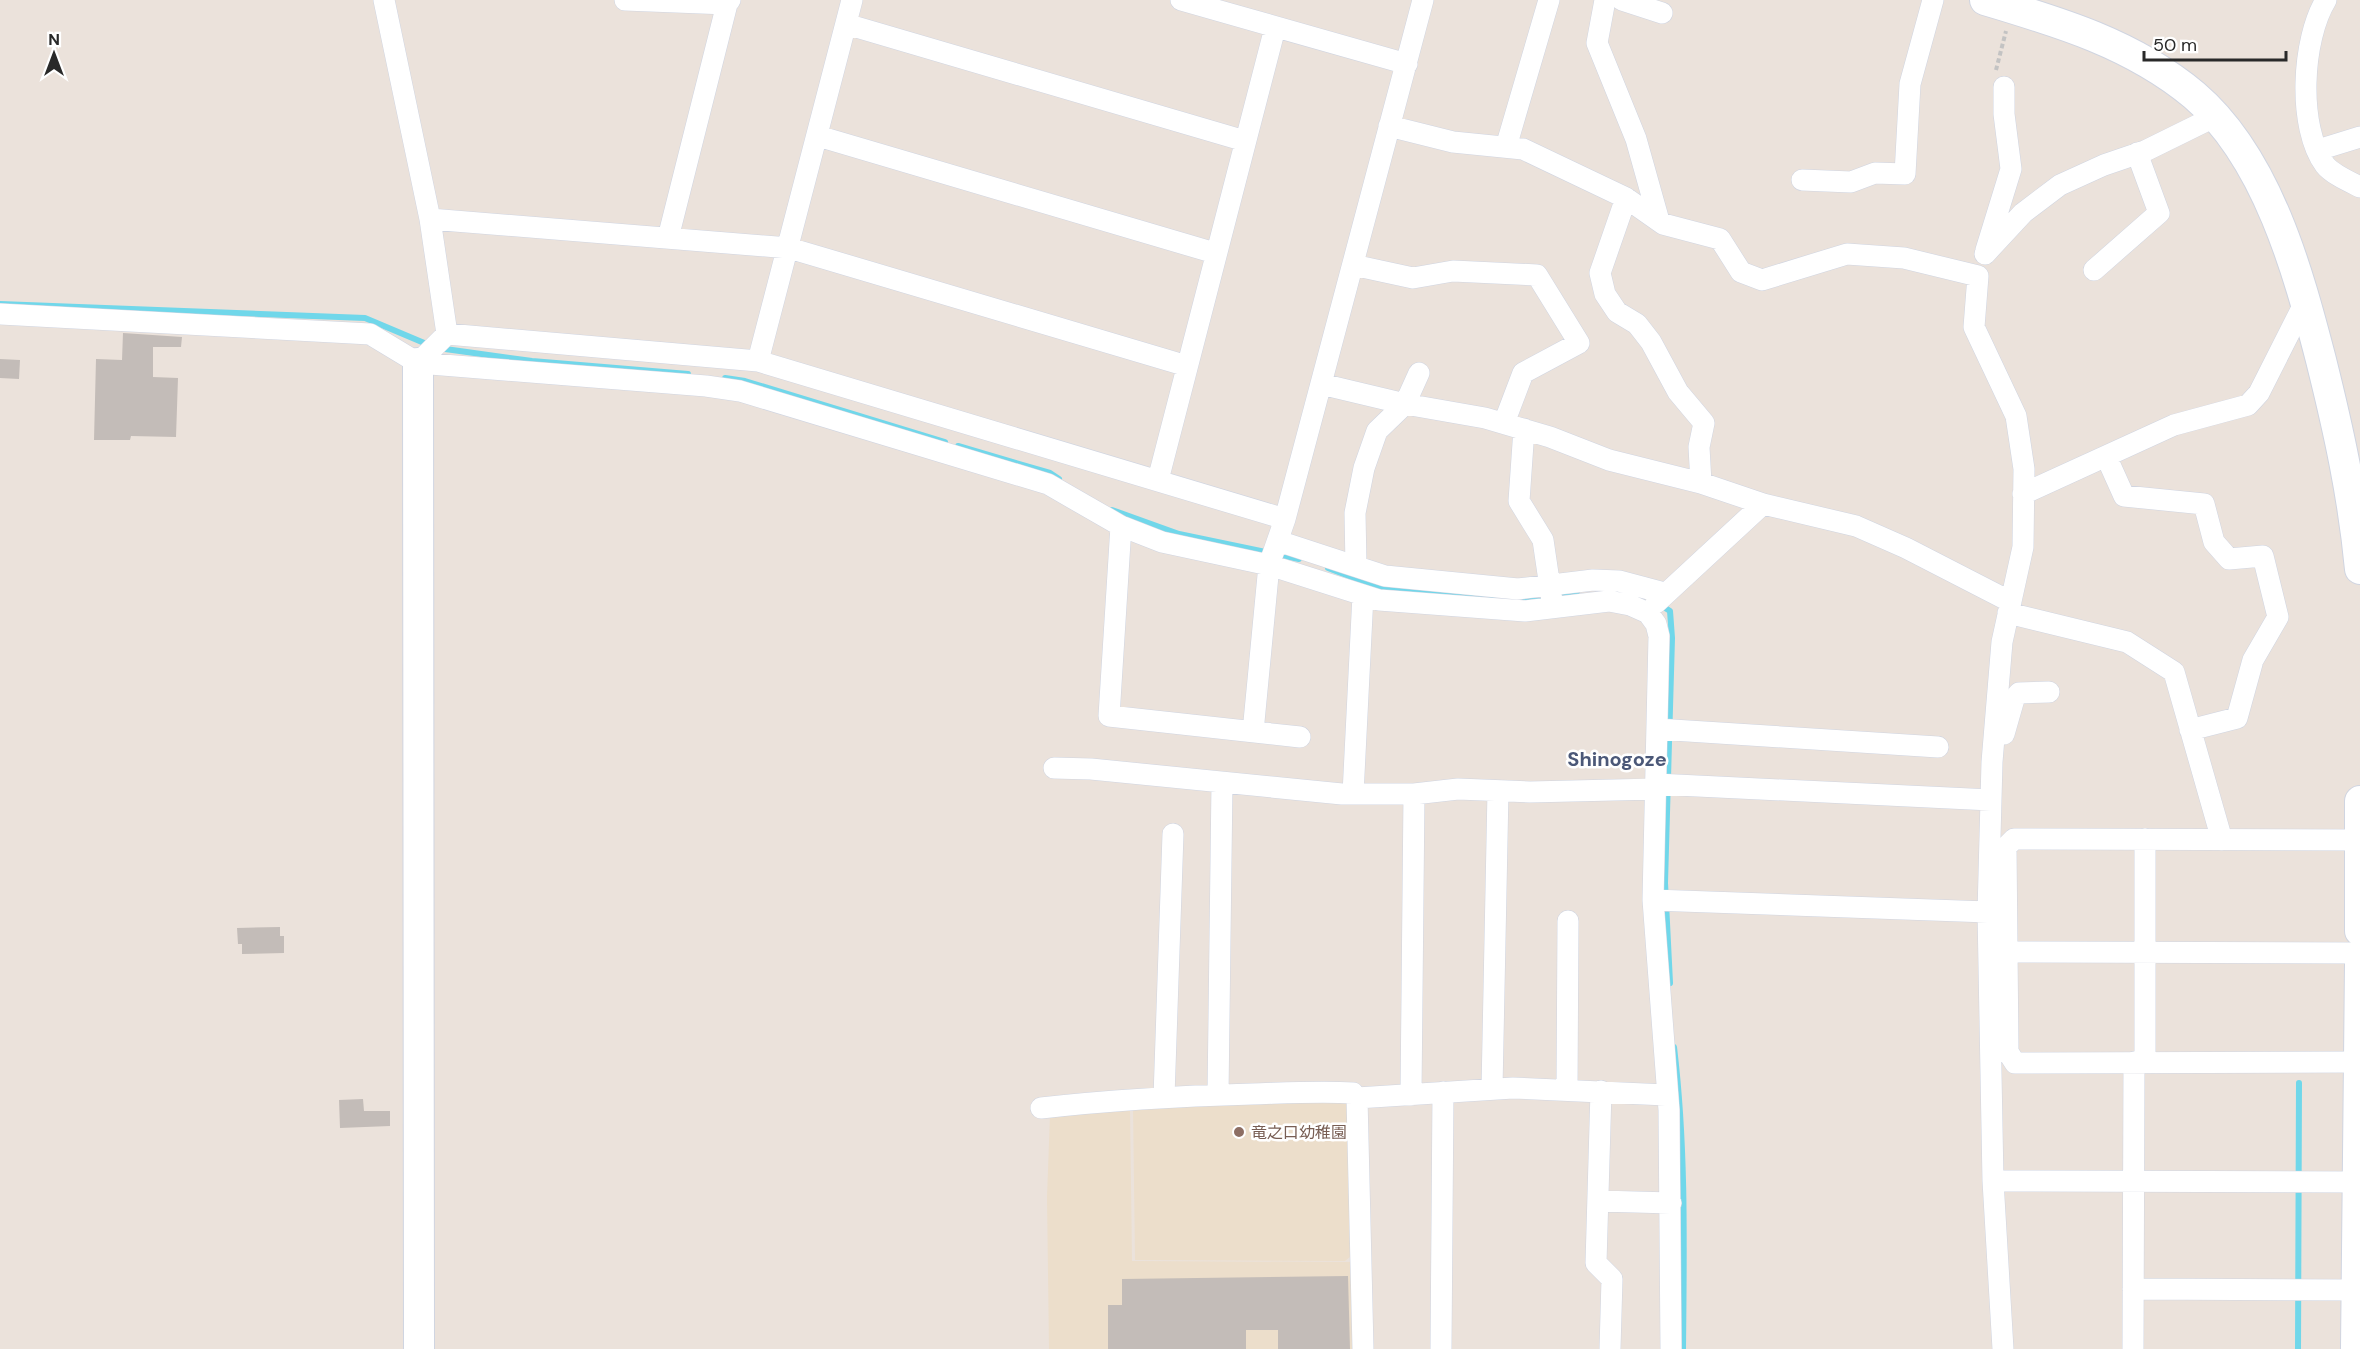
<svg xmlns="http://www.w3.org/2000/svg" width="2360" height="1349" viewBox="0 0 2360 1349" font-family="'DM Sans','Noto Sans JP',sans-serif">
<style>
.education{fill:#ecdecb}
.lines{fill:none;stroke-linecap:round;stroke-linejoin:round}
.stream{stroke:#70d7ea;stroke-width:6}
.building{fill:#c3bcb8}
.street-casing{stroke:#d0d5e1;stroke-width:22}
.secondary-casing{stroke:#d0d5e1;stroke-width:32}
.path{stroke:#c3c3c3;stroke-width:4;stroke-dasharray:4.5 3;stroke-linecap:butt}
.street{stroke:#fff;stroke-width:21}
.secondary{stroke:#fff;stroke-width:30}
.education-dot{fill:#8d6e63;stroke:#fff;stroke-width:2}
.labels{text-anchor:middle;stroke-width:5;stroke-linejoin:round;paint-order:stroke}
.education-label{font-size:16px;fill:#785e54;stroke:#fff;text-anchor:start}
.quarter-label{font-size:20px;font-weight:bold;fill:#4b5878;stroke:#fff}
</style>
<rect width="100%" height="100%" fill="#ebe2db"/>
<path class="education" d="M1347,1100L1351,1256L1345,1261L1135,1260L1133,1106Z
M1130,1107L1132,1261L1354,1262L1357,1349H1049L1047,1197L1050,1115Z"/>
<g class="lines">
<path class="stream" d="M0,304L365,318L429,345
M438,348L532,361L688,374
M725,378L745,381L945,442
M958,446L1050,473L1059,479
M1112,510L1179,534L1299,559
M1328,568L1383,589L1506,599L1559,597L1577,592
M1659,604L1670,611L1672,638L1665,883L1670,983
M1674,1047C1686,1147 1684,1248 1683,1349
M2298,1349L2299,1083"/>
</g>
<path class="building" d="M123,333L182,337L181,347H153V377L178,378L176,437L131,436L130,440H94L96,359L122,360Z
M0,359L20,360L19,379L0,378Z
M280,927V936H284V953L242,954V944H238L237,928Z
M363,1099L364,1111H390V1126L340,1128L339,1100Z
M1348,1276L1350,1349H1278V1330H1246V1349H1108V1305H1122V1279Z"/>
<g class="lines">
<g class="street-casing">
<path id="street" d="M384,0L430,219L447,334L418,363
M625,0L727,4L730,0
M1181,0L1407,64
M1605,0L1597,43L1636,139L1659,221
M1622,0L1662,13
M2326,0C2302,39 2297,127 2325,165C2332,174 2350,182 2360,187
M846,24L1245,141
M1389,126L1453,142L1523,149L1626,198L1663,224L1720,239L1741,272L1762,280L1847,254L1904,258L1978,276L1974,327L2016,416L2024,469L2023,547L2002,642L1992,762L1988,912L1993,1181L2003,1349
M818,136L1215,253
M1506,147L1549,0
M2318,150L2360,137
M1802,180L1851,182L1875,173L1905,174L1910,84L1933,0
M1626,198L1600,273L1605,294L1617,312L1637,324L1651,342L1678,392L1704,423L1699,447L1701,483
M430,219L789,248L1187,366
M668,238L727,4
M1986,250L2011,169L2004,114V87
M1985,254L2023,213L2060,185L2104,165L2145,151L2214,117
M1353,265L1413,278L1453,271L1537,275L1579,343L1523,373L1504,423
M2094,270L2159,213L2137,153
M0,314L370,334L418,363L706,386L740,391L1048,484L1121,526L1162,542L1269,565L1379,600L1525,611L1609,601L1630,605L1648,613L1656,624L1659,636L1653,900L1669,1110L1671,1349
M447,334L758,361L1285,519
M758,361L852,0
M1321,384L1405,404L1485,418L1550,437L1609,460L1701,483L1763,504L1856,526L1906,548L2011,602
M1524,429L1519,501L1543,540L1552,601
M2106,456L2124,496L2204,504L2214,542L2229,559L2263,556L2278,617L2253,660L2237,718L2190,730
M1158,480L1275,28
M2023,494L2174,425L2248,405L2259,393L2306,300
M1121,526L1109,716L1300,737
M1278,541L1385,576L1518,589L1593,580L1619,581L1664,593
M1356,566L1355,513L1364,468L1377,431L1405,404L1419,373
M1656,603L1763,504
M2008,613L2127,642L2174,672L2222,840
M1657,729L1938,747
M1253,732L1269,565L1285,519L1423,0
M2004,734L2014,699L2019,693L2049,692
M1054,768L1091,769L1342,794H1414L1458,789L1530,792L1656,789
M1656,784L1991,800
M1353,794L1363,595
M2145,839V1062
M2360,840L2014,839L2006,847L2008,1052L2015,1063L2360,1062
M1653,900L1988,912
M2007,952L2360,953
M1492,1089L1498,791
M1567,1089L1568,921
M1601,1091L1596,1263L1612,1279L1610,1349
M1218,1095L1222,783
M1411,1095L1414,794
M1164,1097L1173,834
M1041,1108C1112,1100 1181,1096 1252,1094C1286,1093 1320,1091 1353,1093L1357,1098
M1993,1181L2360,1182
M1599,1201L1671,1203
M2133,1289L2360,1290
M1363,1349L1357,1098L1513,1088L1666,1095
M1441,1349L1443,1092
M2133,1349L2134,1062"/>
</g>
<g class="secondary-casing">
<path id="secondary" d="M1985,0C2059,22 2133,44 2194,95C2267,157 2298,271 2321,360C2339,432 2353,496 2360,569
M418,363L419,1349
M2360,801V931
M2356,1349L2360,964"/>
</g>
<path class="path" d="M1996,70L2006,31"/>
<use href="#street" class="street"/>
<use href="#secondary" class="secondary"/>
</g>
<circle class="education-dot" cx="1239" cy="1132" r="6"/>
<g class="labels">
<g class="education-label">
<text x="1251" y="1138">竜之口幼稚園</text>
</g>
<g class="quarter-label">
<text x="1617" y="766">Shinogoze</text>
</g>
</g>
<g transform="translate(54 54)" stroke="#ffffff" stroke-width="4.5" paint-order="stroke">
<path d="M0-4.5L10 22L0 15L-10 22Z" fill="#292929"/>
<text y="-9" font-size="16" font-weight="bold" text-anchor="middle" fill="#292929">N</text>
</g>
<path d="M2144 51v9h142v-9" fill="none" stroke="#292929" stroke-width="3"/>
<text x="2153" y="51" font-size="18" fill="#292929" stroke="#ffffff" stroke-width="4.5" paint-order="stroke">50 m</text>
</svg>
